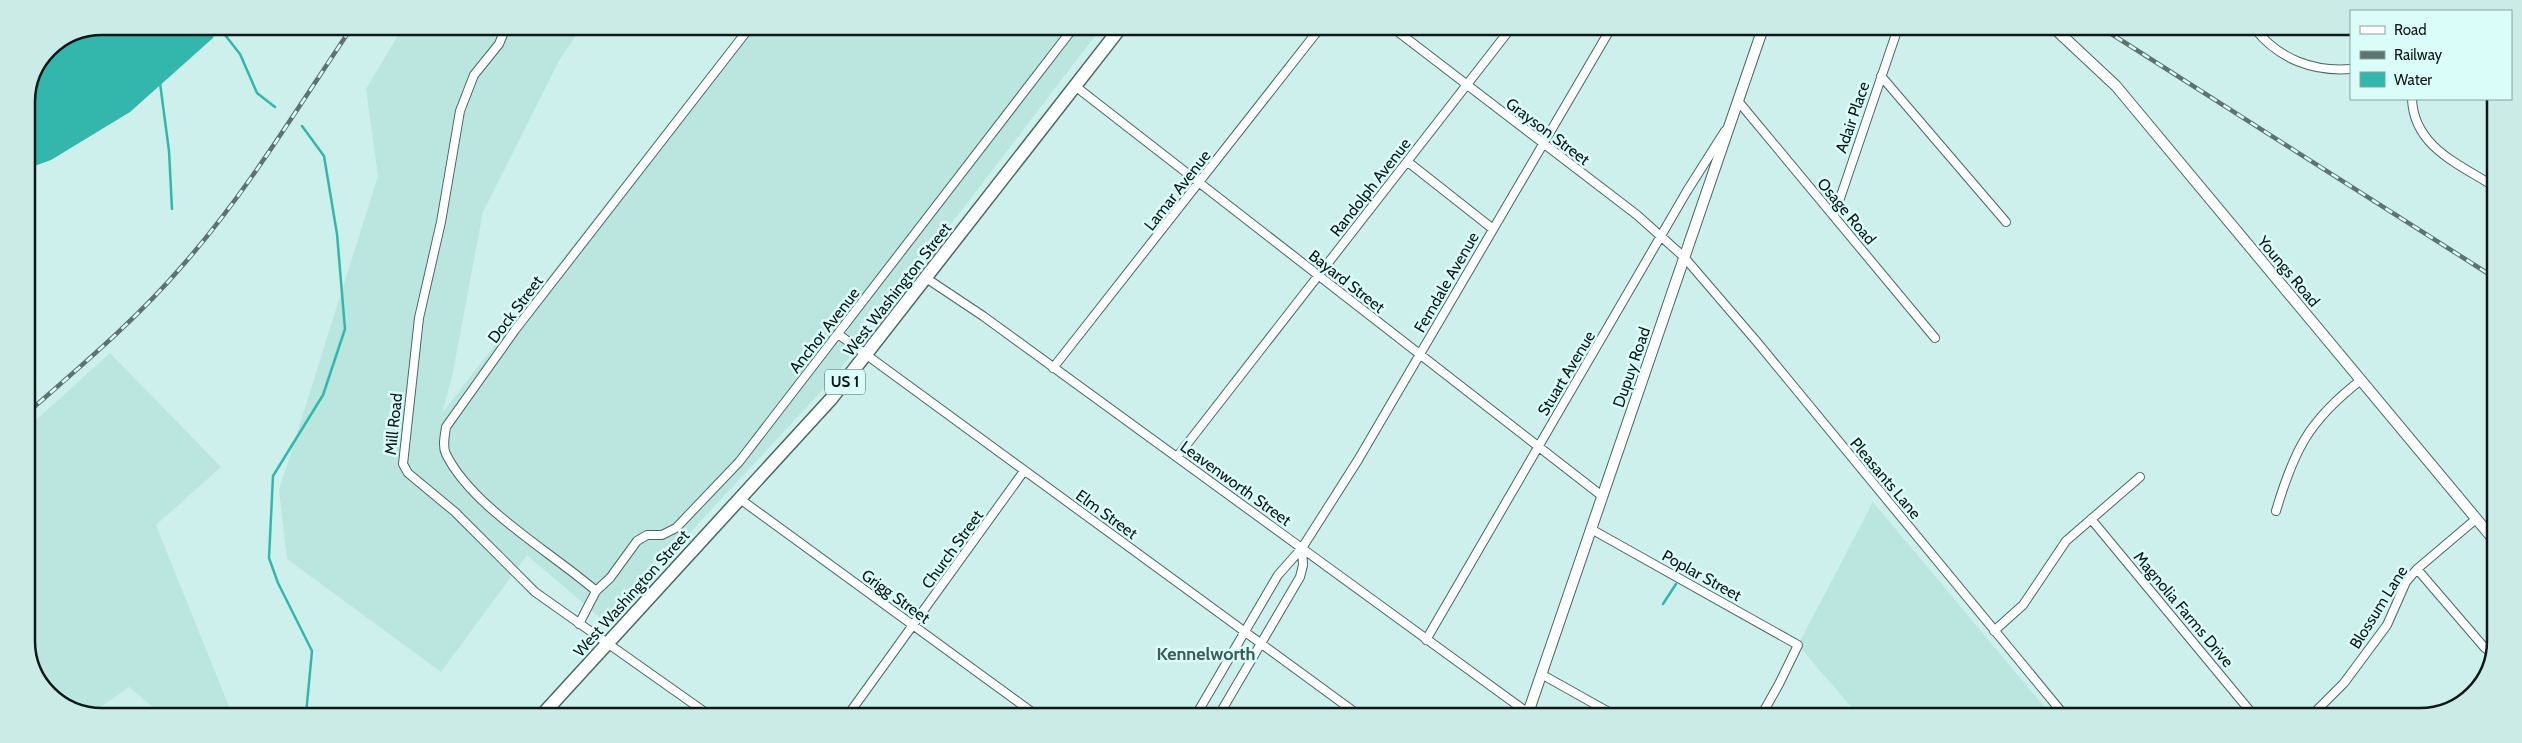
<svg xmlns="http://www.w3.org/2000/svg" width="2522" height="743" viewBox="0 0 2522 743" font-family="Cabin,sans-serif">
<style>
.built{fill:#bbe6e0}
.water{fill:#33b7ac}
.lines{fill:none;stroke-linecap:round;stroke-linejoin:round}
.stream{stroke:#33b7ac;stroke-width:2.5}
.minor-casing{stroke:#496764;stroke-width:10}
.tertiary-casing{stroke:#496764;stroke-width:12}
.primary-casing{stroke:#496764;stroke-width:15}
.minor{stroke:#fff;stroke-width:8}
.tertiary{stroke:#fff;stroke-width:10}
.primary{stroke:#fff;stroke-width:12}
.rail-casing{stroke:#5d7370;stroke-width:4.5}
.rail{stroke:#dbfdf9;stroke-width:2.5;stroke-dasharray:8;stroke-linecap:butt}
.labels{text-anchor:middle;stroke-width:5;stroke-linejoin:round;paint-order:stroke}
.shield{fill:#dbfdf9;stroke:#4b5d5b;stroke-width:1}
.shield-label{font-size:15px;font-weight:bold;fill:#0d1917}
.street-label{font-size:16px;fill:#0d1917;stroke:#dbfdf9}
.neighbourhood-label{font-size:18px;font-weight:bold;fill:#3f5c59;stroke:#dbfdf9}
.rim{fill:none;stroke:#0d1917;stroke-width:2.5}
</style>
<rect width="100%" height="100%" fill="#cef0ec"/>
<path class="built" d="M403,27H582L560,59L483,212L452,377L442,413L744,27H1102L830,382L606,623L527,555L441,672L287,559L279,490L378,176L366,89Z
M110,353L221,467L156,525L232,714H161L129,687L91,714H83L45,691L26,646V429Z
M1873,502L2052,716H1859L1798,645Z"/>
<path class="water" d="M102,26H217L213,38L130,112L51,160L26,169V102L49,48Z"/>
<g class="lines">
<path class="stream" d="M218,26L240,54L257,93L275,107
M160,83L169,151L172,209
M302,126L324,156L337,234L345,329L323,395L273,476L269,558L278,583L312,651L306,714
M1684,572L1687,566
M1663,604L1676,584"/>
<g class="minor-casing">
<path id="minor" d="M506,27L499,44L474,75L460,111L441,222L419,318L403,464L408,473L455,512L535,592L709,715
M1393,28L1637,215L1684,257L1757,342L2065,716
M2255,29C2279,59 2313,72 2351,69
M1881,76L2006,222
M1075,86L1602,496
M2412,99C2414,147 2459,164 2495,187
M1738,101L1935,338
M1408,162L1493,229
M1834,216L1898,28
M926,278L983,316L1528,713
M838,334L1360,716
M1053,368L1320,28
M1177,457L1511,28
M740,499L1036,715
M2276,511C2294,450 2309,420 2361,380
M2091,519L2255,717
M1591,529L1798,645L1779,684L1761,716
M2417,569L2484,647L2493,654
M596,591C551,552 472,507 446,454C442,446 445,435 446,427L515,330L750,27
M579,624L596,591L610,578L637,541L647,535H662L676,528L739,462L1074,27
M1994,631L2023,605L2066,541L2140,477
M1426,640L1687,191L1725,131
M1541,674L1616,716
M848,715L1024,471
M1196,715L1278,575L1302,548L1358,460L1611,28
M1219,715L1300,577L1303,565L1302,548
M2310,717L2344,683L2387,625L2406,582L2417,569L2476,519"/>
</g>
<g class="tertiary-casing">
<path id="tertiary" d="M2054,28L2116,86L2494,540
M1527,716L1763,28"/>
</g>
<g class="primary-casing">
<path id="primary" d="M542,715L831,399L1121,27"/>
</g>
<use href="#minor" class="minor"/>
<use href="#tertiary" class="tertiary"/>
<use href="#primary" class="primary"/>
<g class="rail-casing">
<path id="rail" d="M2102,28L2495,278
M26,414C81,366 136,320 183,265C247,192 298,107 352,27"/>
</g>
<use href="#rail" class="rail"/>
</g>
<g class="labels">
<rect class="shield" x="825" y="369.5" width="40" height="25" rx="4"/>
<g class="shield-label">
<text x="845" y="387">US 1</text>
</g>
<g class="street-label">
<text transform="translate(1852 117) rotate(-71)" y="6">Adair Place</text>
<text transform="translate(1548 131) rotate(37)" y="6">Grayson Street</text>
<text transform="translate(1370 187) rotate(-52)" y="6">Randolph Avenue</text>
<text transform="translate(1177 190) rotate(-52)" y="6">Lamar Avenue</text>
<text transform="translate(1847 211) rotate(50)" y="6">Osage Road</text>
<text transform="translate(2289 271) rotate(50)" y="6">Youngs Road</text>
<text transform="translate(1347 281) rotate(38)" y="6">Bayard Street</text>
<text transform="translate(1446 282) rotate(-60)" y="6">Ferndale Avenue</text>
<text transform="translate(897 289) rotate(-52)" y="6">West Washington Street</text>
<text transform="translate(515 309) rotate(-53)" y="6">Dock Street</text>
<text transform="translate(824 330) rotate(-52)" y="6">Anchor Avenue</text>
<text transform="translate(1631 367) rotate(-71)" y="6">Dupuy Road</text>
<text transform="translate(1566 373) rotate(-59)" y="6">Stuart Avenue</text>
<text transform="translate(393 424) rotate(-84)" y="6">Mill Road</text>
<text transform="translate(1886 478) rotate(50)" y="6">Pleasants Lane</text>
<text transform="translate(1236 483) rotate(36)" y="6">Leavenworth Street</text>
<text transform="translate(1107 514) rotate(36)" y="6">Elm Street</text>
<text transform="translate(952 549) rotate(-54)" y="6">Church Street</text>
<text transform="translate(1702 575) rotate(29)" y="6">Poplar Street</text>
<text transform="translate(631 593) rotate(-48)" y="6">West Washington Street</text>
<text transform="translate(896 596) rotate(36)" y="6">Grigg Street</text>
<text transform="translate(2378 607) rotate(-58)" y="6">Blossum Lane</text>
<text transform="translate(2184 609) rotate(50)" y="6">Magnolia Farms Drive</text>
</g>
<g class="neighbourhood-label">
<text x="1206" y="660">Kennelworth</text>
</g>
</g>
<path d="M0 0H2522V743H0ZM102 35H2420A67 67 0 0 1 2487 102V641A67 67 0 0 1 2420 708H102A67 67 0 0 1 35 641V102A67 67 0 0 1 102 35Z" fill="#cbebe7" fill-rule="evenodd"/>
<path class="rim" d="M102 35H2420A67 67 0 0 1 2487 102V641A67 67 0 0 1 2420 708H102A67 67 0 0 1 35 641V102A67 67 0 0 1 102 35Z"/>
<rect x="2350" y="10" width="162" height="90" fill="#dbfdf9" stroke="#89a29f"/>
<rect x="2360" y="26" width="25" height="8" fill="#ffffff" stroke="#89a29f"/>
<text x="2394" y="35" font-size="15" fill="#0d1917">Road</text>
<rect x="2360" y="51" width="25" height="8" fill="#5d7370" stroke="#89a29f"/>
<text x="2394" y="60" font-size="15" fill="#0d1917">Railway</text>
<rect x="2360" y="72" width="25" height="15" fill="#33b7ac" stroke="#89a29f"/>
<text x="2394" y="85" font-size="15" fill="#0d1917">Water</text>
</svg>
